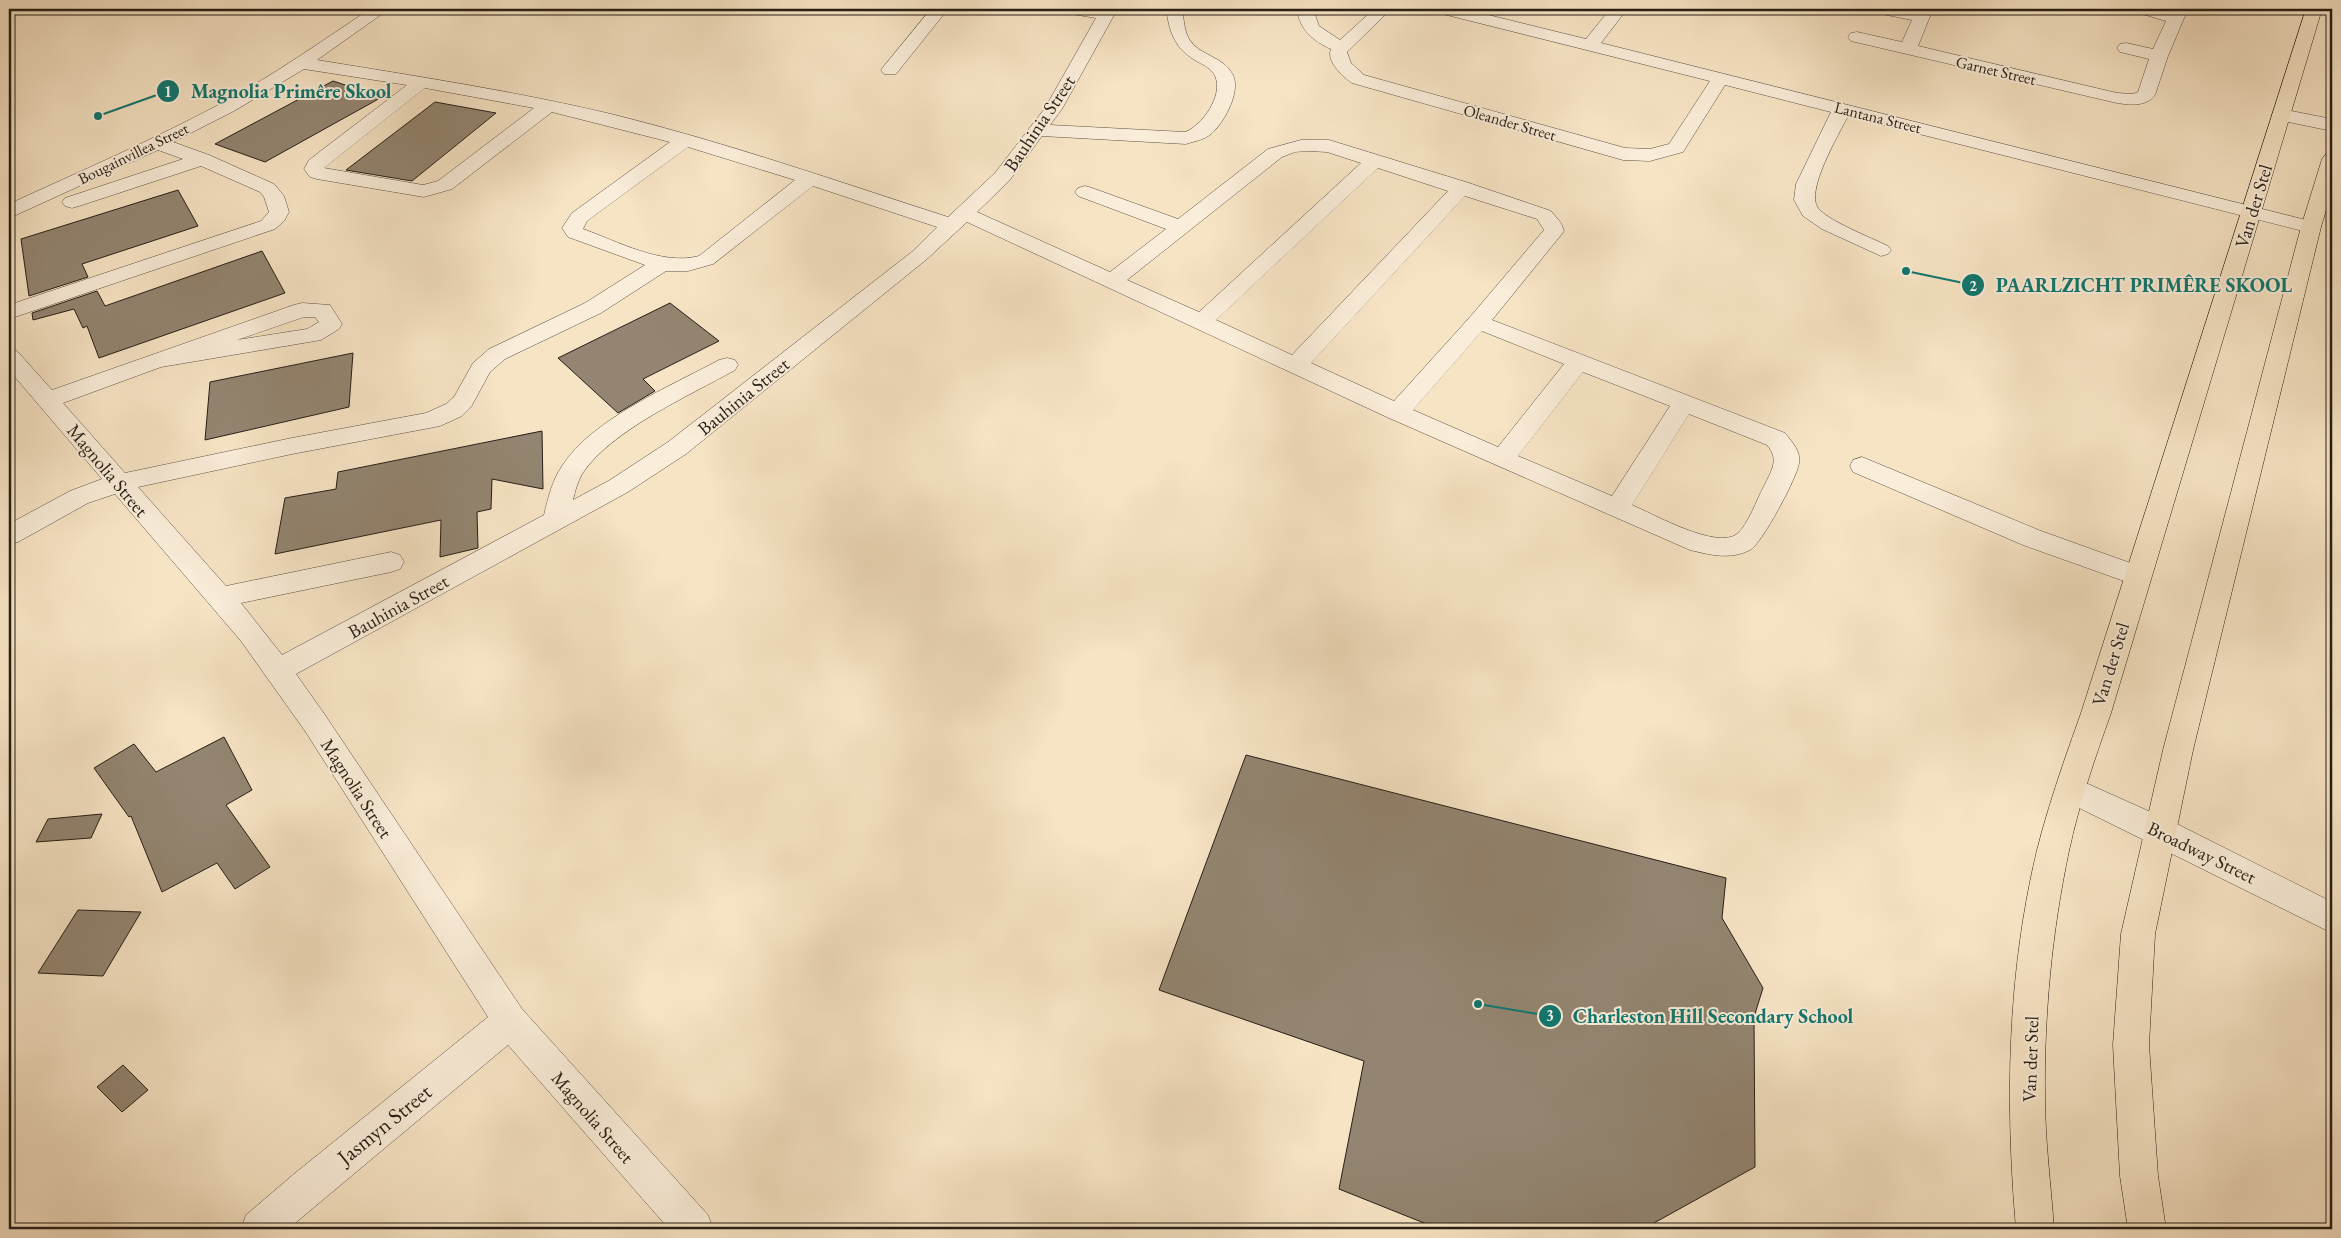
<svg xmlns="http://www.w3.org/2000/svg" width="2341" height="1238" viewBox="0 0 2341 1238" font-family="'EB Garamond',serif">
<style>
.building{fill:#938571;stroke:#261e15}
.lines{fill:none;stroke-linecap:round;stroke-linejoin:round}
.minor-casing{stroke:#5a5041;stroke-width:1}
.major-casing{stroke:#261e15;stroke-width:1}
.minor{fill:#faedd9;fill-rule:evenodd}
.major{fill:#f7e4c5;fill-rule:evenodd}
.labels{text-anchor:middle;stroke-width:4;stroke-linejoin:round;paint-order:stroke}
.far-street-label{font-size:16px;fill:#261e15;stroke:#faedd9}
.street-label{font-size:19px;fill:#261e15;stroke:#faedd9}
.near-street-label{font-size:22px;fill:#261e15;stroke:#faedd9}
.leader{fill:none;stroke:#0f766e;stroke-width:2}
.callout-dot{fill:#0f766e;stroke:#faedd9;stroke-width:2}
.mark-label{font-size:15px;text-anchor:middle;font-weight:bold;fill:#fff}
.callout-label{font-size:20px;text-anchor:middle;font-weight:bold;fill:#0f766e;stroke:#faedd9;stroke-width:4;stroke-linejoin:round;paint-order:stroke}
</style>
<rect width="100%" height="100%" fill="#f7e4c5"/>
<filter id="stains"><feTurbulence type="fractalNoise" baseFrequency=".004" numOctaves="4"/><feColorMatrix values="0 0 0 0 .2 0 0 0 0 .09 0 0 0 0 .02 0 0 0 .5 -.17"/></filter>
<radialGradient id="worn" r=".72"><stop offset=".6" stop-color="#630" stop-opacity="0"/><stop offset="1" stop-color="#630" stop-opacity=".3"/></radialGradient>
<path class="building" d="M333,81L382,97L265,162L215,144Z
M435,102L496,113L412,181L346,170Z
M178,190L198,226L82,264L88,277L29,296L21,239Z
M262,251L285,293L99,358L87,326L83,328L74,309L33,320L32,313L97,291L105,306Z
M670,303L719,341L643,379L655,391L618,413L558,358Z
M353,353L349,407L205,440L210,382Z
M542,431L543,489L492,479L491,509L477,512L478,548L440,557L441,520L275,554L285,498L336,489L338,472Z
M224,737L252,790L226,805L270,867L235,889L217,863L162,892L131,816L129,817L94,768L134,744L156,772Z
M1246,755L1726,878L1722,918L1763,988L1754,1017L1755,1167L1654,1223L1653,1229H1439L1339,1189L1364,1061L1159,990Z
M102,814L91,838L36,842L48,819Z
M78,910L141,912L103,976L38,973Z
M123,1065L148,1090L122,1112L97,1087Z"/>
<g class="lines">
<g class="minor-casing">
<path id="minor" d="M370,9H389L317,60C415,76 514,91 611,114C725,142 836,181 948,217L995,173L1045,108L1096,18L1066,13L1064,9H1120L1113,17L1062,109L1050,125L1185,132C1202,126 1224,95 1215,76C1212,69 1204,65 1198,62C1175,49 1170,34 1166,9H1182C1184,19 1184,30 1189,39C1199,56 1224,56 1233,75C1241,92 1224,123 1211,134C1204,140 1195,141 1186,144L1042,136L1009,181L977,212L1110,272L1166,229L1078,196L1075,192L1078,188L1085,186L1092,188L1178,219L1268,149L1301,140H1329L1469,183L1551,211L1561,223L1564,231L1561,235L1492,320L1785,433C1792,442 1801,451 1799,463C1798,476 1761,545 1750,550C1730,560 1711,555 1690,550L1389,418L967,222L927,259L686,454L628,492L296,674L325,715L522,1009L708,1215L713,1229H669L508,1045L288,1229H241L246,1215L294,1174L488,1017L305,731L241,641L115,494L88,503L18,542L9,544V524L70,491L102,479L9,370V349L17,351L52,390L294,305L302,303L330,305L342,324L339,329L321,340L161,367L63,403L125,473L292,438L426,413L446,404L454,397L473,363L489,349L585,303L645,265L568,237L562,228L572,213L670,142L552,112L452,189L424,197L317,179L310,177L304,169L309,160L407,85L304,69L234,111L173,142L209,155L274,184L284,196L289,212L284,221L275,229L9,319V305L261,221L269,212L264,197L260,192L201,166L79,206L72,208L65,206L62,202L65,198L183,159L158,150L16,215L9,217V204C81,171 153,140 222,103C274,75 322,41 370,9ZM425,88L534,108L438,181L423,185L324,168ZM688,147L795,180L699,256C662,266 617,241 583,229L587,221ZM1308,151L1327,152L1361,163L1199,312L1127,280L1282,157L1295,152ZM1378,168L1448,191L1292,355L1216,320ZM813,186L937,227L913,251L668,442L610,480L573,500C575,491 578,481 582,474C611,430 689,396 735,370L738,365L735,360L727,358L719,360C671,386 592,419 562,466C552,481 548,498 544,515L282,655L241,603L391,572L400,569L404,562L400,555L391,552L226,586L138,487L292,454L440,426L462,416L471,407L490,372L505,359L601,313L666,271H688L713,264ZM1465,196L1537,219L1544,230L1470,317L1394,401L1311,363ZM304,317H315L319,322L307,329L237,340ZM1482,331L1564,364L1498,447L1413,410ZM1583,372L1670,406L1612,496L1518,456ZM1689,414L1767,445C1780,460 1771,471 1764,486C1757,499 1748,525 1737,534C1717,550 1653,514 1632,505Z
M931,9H948L896,74H884L881,70L884,66Z
M1297,9H1313L1319,26L1340,40L1374,9H1391L1347,52L1351,63L1364,75L1625,148L1650,149L1669,144L1710,81L1439,13L1437,9H1464L1586,39L1610,9H1627L1601,43L2318,223L2321,227L2318,231L2311,233L1848,116C1839,134 1805,191 1818,208C1828,221 1872,238 1888,246L1891,250L1888,254L1881,256L1822,229L1803,216L1794,200L1796,184L1831,112L1725,85L1683,152L1650,161L1623,160L1352,83C1342,76 1326,61 1331,49C1313,41 1299,29 1297,9Z
M1875,9L1916,11L1917,9H1933L1918,46L2117,93L2133,94L2138,92L2149,59L2120,52L2117,48L2120,44L2126,43L2153,49L2166,21L2139,13L2137,9H2162L2171,11L2172,9H2188L2168,56L2155,95C2146,107 2130,105 2117,103L1851,41L1848,37L1851,33L1857,32L1902,42L1912,20L1877,13Z
M2281,109L2332,119V131L2274,119L2272,115L2274,111Z
M1862,457L2041,531L2147,569L2151,576L2147,583L2138,586L2023,545L1853,472L1850,466L1853,460Z
M2070,776L2171,821L2332,902V933L2059,798L2055,789L2059,780Z"/>
</g>
<g class="major-casing">
<path id="major" d="M2306,9H2322L2111,713C2095,758 2079,804 2069,851C2052,931 2044,1015 2045,1096C2045,1141 2051,1185 2054,1229H2016C2005,1101 2007,975 2037,850C2049,803 2065,758 2081,713Z
M2332,153V190L2321,227L2193,750L2155,934L2149,1045L2158,1176L2166,1229H2128L2120,1176L2113,1045L2121,934L2163,750L2301,227L2322,159L2325,155Z"/>
</g>
<use href="#minor" class="minor"/>
<use href="#major" class="major"/>
</g>
<g class="labels">
<g class="far-street-label">
<text transform="translate(1996 70) rotate(13)" y="6">Garnet Street</text>
<text transform="translate(1878 117) rotate(14)" y="6">Lantana Street</text>
<text transform="translate(1510 122) rotate(16)" y="6">Oleander Street</text>
<text transform="translate(133 153) rotate(-26)" y="6">Bougainvillea Street</text>
</g>
<g class="street-label">
<text transform="translate(1039 123) rotate(-56)" y="7">Bauhinia Street</text>
<text transform="translate(2253 206) rotate(-73)" y="7">Van der Stel</text>
<text transform="translate(743 396) rotate(-39)" y="7">Bauhinia Street</text>
<text transform="translate(108 470) rotate(50)" y="7">Magnolia Street</text>
<text transform="translate(398 606) rotate(-29)" y="7">Bauhinia Street</text>
<text transform="translate(2110 664) rotate(-73)" y="7">Van der Stel</text>
<text transform="translate(357 788) rotate(57)" y="7">Magnolia Street</text>
<text transform="translate(2202 852) rotate(26)" y="7">Broadway Street</text>
<text transform="translate(2030 1059) rotate(-88)" y="7">Van der Stel</text>
<text transform="translate(593 1117) rotate(49)" y="7">Magnolia Street</text>
</g>
<g class="near-street-label">
<text transform="translate(384 1124) rotate(-39)" y="8">Jasmyn Street</text>
</g>
</g>
<path class="leader" d="M98 116L168 91M1906 271L1973 285M1478 1004L1550 1016"/>
<g class="callout-dot">
<circle cx="98" cy="116" r="5"/>
<circle cx="1906" cy="271" r="5"/>
<circle cx="1478" cy="1004" r="5"/>
<circle cx="168" cy="91" r="12"/>
<circle cx="1973" cy="285" r="12"/>
<circle cx="1550" cy="1016" r="12"/>
</g>
<g class="mark-label">
<text x="168" y="97">1</text>
<text x="1973" y="291">2</text>
<text x="1550" y="1021">3</text>
</g>
<g class="callout-label">
<text x="291" y="98">Magnolia Primêre Skool</text>
<text x="2144" y="292">PAARLZICHT PRIMÊRE SKOOL</text>
<text x="1713" y="1023">Charleston Hill Secondary School</text>
</g>
<rect width="2341" height="1238" fill="none" stroke="#f7e4c5" stroke-width="30"/>
<rect x="10" y="10" width="2321" height="1218" fill="none" stroke="#261e15" stroke-width="2.5"/>
<rect x="15" y="15" width="2311" height="1208" fill="none" stroke="#261e15"/>
<rect width="100%" height="100%" filter="url(#stains)"/>
<rect width="100%" height="100%" fill="url(#worn)"/>
</svg>
